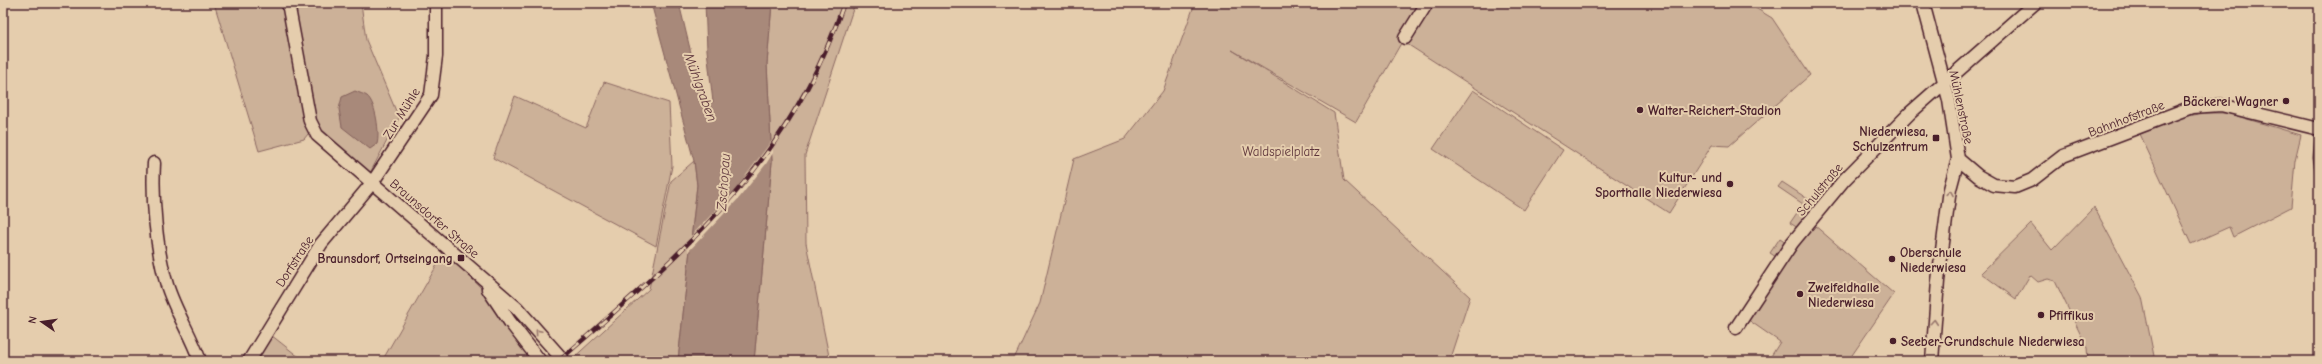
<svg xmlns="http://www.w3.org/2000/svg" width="2322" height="364" viewBox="0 0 2322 364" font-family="'Comic Neue',sans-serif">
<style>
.green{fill:#ccb198;stroke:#8b6862}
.water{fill:#a8897a;stroke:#825f5a}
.pier{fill:#e5cdad}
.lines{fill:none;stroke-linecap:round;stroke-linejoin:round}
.stream{stroke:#825f5a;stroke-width:3.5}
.minor-casing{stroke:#4a1f2b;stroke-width:15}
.minor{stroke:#e5cdad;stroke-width:12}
.rail-casing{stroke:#4a1f2b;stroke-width:4.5}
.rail{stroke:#e5cdad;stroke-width:3;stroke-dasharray:9;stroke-linecap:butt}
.oneway{stroke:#98766c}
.poi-dot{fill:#4a1f2b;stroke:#e5cdad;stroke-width:1.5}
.labels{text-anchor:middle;stroke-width:4;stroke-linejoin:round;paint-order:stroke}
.poi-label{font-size:13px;font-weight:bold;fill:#4a1f2b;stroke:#e5cdad;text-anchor:start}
.street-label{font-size:13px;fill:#4a1f2b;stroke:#e5cdad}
.park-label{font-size:13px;fill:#5e353b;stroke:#e5cdad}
.water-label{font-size:14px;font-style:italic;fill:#5d343b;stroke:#e5cdad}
</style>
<rect width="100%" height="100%" fill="#e5cdad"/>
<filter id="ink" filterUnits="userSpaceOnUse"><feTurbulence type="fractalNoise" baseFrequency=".025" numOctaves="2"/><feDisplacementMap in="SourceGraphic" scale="8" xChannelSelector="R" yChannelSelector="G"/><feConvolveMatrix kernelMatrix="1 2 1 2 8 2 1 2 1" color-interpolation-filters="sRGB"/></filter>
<g filter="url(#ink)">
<path class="green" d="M214,3H361L366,40L399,118L370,173L328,140L317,123L304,139L259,151Z
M772,3H855L805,155L806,243L830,361H754L772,162L767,64Z
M1195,3H1424L1356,122L1232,50L1334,113L1344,180L1470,297L1449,361H1013L1040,303L1074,159L1125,139L1163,91Z
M1433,3H1747L1772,18L1810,75L1729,146L1712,145L1669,213L1407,44Z
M604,82L669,103L672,166L656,246L493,158L515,96L586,128Z
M1473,90L1563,150L1524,210L1433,149Z
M2205,113H2227L2301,135L2295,160L2291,207L2233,237L2229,227L2191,244L2140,134L2186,116Z
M694,161L697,185L678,361H570L649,289L671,181Z
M1782,182L1814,203L1798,228L1790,223L1803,204L1778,187Z
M2094,207L2142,297L2155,361H2088L2087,348L2055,281L2048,279L2038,282L2030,275L2016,299L1981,273L2031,224L2052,250Z
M1813,224L1894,294L1848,361H1768L1780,342L1747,319L1789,256Z
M1780,238L1786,242L1776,257L1770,253Z
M445,251L482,289L535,361H382Z
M271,335L304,361H256Z"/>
<path class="water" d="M651,3H679L703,103L713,102L707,50L705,3H772L767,64L772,162L754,361H678L697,185L694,161Z
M355,91C359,93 364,94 367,96C376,103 380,134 377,144L370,149L342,127L339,109L342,97Z"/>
<path class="pier" d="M773,139V153L766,164L740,197L688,252L689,238L735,190Z"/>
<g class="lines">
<path class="stream" d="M2319,109L2314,158L2319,186"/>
<g class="minor-casing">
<path id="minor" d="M288,3L310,121L317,135L517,308L564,361
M1923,3L1949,100L1958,159L1950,189L1938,281L1932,361
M1405,38L1427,3
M1958,159L1978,176L1994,185L2015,187L2032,180L2063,156L2192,107L2221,105L2319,129
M154,163C152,199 156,249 167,285C175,311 191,335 200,361
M488,289L510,322L540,361
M1736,328L1792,243L1844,180L1910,113L2035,3
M249,361L321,244L372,183L431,95L436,56V3"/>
</g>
<use href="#minor" class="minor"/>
<g class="rail-casing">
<path id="rail" d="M559,361C682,252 790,165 844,3"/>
</g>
<use href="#rail" class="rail"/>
</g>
<defs><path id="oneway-chevron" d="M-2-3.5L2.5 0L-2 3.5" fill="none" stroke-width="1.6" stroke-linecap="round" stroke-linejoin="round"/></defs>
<g class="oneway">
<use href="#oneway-chevron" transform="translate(1950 193) rotate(-81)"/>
<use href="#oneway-chevron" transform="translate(1934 322) rotate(-85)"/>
<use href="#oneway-chevron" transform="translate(538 332) rotate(-131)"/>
</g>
</g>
<g class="poi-dot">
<circle cx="2286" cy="101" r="4"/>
<circle cx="1640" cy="110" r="4"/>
<rect x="1932" y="134" width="8" height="8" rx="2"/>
<circle cx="1730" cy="184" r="4"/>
<rect x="457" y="254" width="8" height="8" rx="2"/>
<circle cx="1892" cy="259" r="4"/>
<circle cx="1800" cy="294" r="4"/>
<circle cx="2041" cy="315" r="4"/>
<circle cx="1893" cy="341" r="4"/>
</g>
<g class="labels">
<g class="poi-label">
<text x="2278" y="106" text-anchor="end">Bäckerei Wagner</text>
<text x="1648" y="115">Walter-Reichert-Stadion</text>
<text x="1928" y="136" text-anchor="end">Niederwiesa,<tspan x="1928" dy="15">Schulzentrum</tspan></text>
<text x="1722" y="182" text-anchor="end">Kultur- und<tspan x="1722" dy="15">Sporthalle Niederwiesa</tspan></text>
<text x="1900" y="257">Oberschule<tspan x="1900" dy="15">Niederwiesa</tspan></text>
<text x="453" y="263" text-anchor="end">Braunsdorf, Ortseingang</text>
<text x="1808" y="292">Zweifeldhalle<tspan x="1808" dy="15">Niederwiesa</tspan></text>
<text x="2049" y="320">Pfiffikus</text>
<text x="1901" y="346">Seeber-Grundschule Niederwiesa</text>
</g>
<g class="street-label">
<text transform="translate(1962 107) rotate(78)" y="5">Mühlenstraße</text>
<text transform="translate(401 113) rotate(-58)" y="5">Zur Mühle</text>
<text transform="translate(2126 118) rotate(-21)" y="5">Bahnhofstraße</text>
<text transform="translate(1819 189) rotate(-50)" y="5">Schulstraße</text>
<text transform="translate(435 218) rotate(41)" y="5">Braunsdorfer Straße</text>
<text transform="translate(294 261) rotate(-57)" y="5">Dorfstraße</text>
</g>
<g class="park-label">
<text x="1281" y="156">Waldspielplatz</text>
</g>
<g class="water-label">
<text transform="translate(701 87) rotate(70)" y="5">Mühlgraben</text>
<text transform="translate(723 182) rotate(-86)" y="5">Zschopau</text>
</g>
</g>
<rect width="2322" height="364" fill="none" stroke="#e5cdad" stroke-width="16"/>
<rect x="8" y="8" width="2306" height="348" fill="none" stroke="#4a1f2b" stroke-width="1.5" filter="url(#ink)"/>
<g transform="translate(42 322) rotate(283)" stroke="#e5cdad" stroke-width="3" paint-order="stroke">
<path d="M0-3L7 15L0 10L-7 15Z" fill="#4a1f2b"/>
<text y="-6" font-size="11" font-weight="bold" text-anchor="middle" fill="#4a1f2b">N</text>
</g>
</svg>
